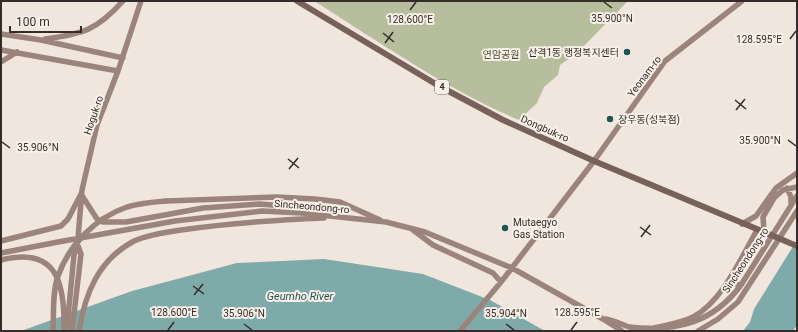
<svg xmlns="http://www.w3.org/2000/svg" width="798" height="332" viewBox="0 0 798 332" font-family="Roboto,'Noto Sans KR',sans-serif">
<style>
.green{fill:#b6be9e}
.water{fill:#7eabaa}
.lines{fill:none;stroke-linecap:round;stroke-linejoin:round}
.secondary{stroke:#9b847b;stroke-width:5.5}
.primary{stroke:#76625b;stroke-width:6}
.secondary-bridge{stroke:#9b847b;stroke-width:5.5}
.primary-bridge{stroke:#76625b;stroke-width:6}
.ticks{fill:none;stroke:#352c29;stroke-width:1.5}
.poi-dot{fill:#215454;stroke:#f8f0e9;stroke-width:1.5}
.labels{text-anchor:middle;stroke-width:4;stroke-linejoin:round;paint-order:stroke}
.shield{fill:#f8f0e9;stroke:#706763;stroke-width:1}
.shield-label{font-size:9px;font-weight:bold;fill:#352c29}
.poi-label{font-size:10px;fill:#352c29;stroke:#f8f0e9;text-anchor:start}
.park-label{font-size:10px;fill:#47522e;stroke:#f8f0e9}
.street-label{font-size:10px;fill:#352c29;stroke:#f8f0e9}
.water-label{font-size:11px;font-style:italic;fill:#215454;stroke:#f8f0e9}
.ticks-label{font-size:10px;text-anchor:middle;fill:#352c29;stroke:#f8f0e9;stroke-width:4;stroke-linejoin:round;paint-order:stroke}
</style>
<rect width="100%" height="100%" fill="#f0e6dd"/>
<path class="green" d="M314,1H628L577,53L560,65L558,75L544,87L537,103L519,120C446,89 381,43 314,1Z"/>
<path class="water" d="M797,240V325L793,331H743L750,322L754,309Z
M324,259L423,274L490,300L545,331H21L132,291L237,263Z"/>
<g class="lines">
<path class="secondary" d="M1,34L41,40L123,58
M45,39C83,34 97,30 123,1
M1,50L118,71
M1,62L17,52
M787,188L791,197V204
M166,201L277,197L315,199L340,202L380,220
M742,224L756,216L776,188L797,173
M413,230L433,245L493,273L501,282
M764,232L763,217L774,198L783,190L797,187
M78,238L82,190L97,125L118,71L141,1
M1,241L61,226L68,219L81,194L97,219L103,222H126L203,208L259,204L273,205L290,210
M1,253L58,242L175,221L262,211L302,213L386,222L425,232L512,268L603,319L622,331
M1,260C58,246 65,284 64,331
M736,273L732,282L734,284L741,285
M606,319C614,321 621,324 629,327C676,332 713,323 741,285L797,196
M67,327L74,255L78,246
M654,328C667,325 681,323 693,317C722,302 741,258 757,230
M72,331L81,254L78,246
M79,331C85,294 98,260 134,241C147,235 167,232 181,230C229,223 276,220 324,218
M460,331L501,282L594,161L665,61L742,1
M698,331L718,319L738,302L797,211"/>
<path class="primary" d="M297,1L439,86L503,120L594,161L764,232"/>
<path class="secondary-bridge" d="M53,331C54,314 52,293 58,276C69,245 95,218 127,207C140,203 153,202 166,201"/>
<path class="primary-bridge" d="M764,232L797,246"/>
</g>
<path class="ticks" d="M604,2L612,8M410,10L416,2M383,33L394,42M790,39L796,31M385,43L393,32M735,100L746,109M736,110L745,99M788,140L796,146M2,142L10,148M288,159L299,168M289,169L298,158M640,227L651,235M641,237L650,225M193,286L204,294M194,295L203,284M244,324L252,330M506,324L514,330M168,330L174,322M571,330L577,322"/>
<g class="poi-dot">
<circle cx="627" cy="52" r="4"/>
<circle cx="610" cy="119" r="4"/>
<circle cx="505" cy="228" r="4"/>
</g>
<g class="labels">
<rect class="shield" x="435" y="80" width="14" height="14" rx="3"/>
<g class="shield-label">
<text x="442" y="90">4</text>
</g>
<g class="poi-label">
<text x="619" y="56" text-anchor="end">산격1동 행정복지센터</text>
<text x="618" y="123">장우동(성북점)</text>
<text x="513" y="226">Mutaegyo<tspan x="513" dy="12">Gas Station</tspan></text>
</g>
<g class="park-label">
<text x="501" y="58">연암공원</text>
</g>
<g class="street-label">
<text transform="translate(644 76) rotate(-53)" y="4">Yeonam-ro</text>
<text transform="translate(93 115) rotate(-71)" y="4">Hoguk-ro</text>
<text transform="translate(545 128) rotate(24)" y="4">Dongbuk-ro</text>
<text transform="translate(312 206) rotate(5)" y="4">Sincheondong-ro</text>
<text transform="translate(745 260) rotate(-57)" y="4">Sincheondong-ro</text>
</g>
<g class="water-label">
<text x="300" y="300">Geumho River</text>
</g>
</g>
<g class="ticks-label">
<text x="612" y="22">35.900°N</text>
<text x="410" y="23">128.600°E</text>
<text x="759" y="43">128.595°E</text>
<text x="760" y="144">35.900°N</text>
<text x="38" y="151">35.906°N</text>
<text x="174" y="316">128.600°E</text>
<text x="577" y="316">128.595°E</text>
<text x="244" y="317">35.906°N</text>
<text x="506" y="317">35.904°N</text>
</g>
<rect width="798" height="332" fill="none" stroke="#352c29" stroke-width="4"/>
<path d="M10 26v6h71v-6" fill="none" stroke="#352c29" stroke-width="2"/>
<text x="16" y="26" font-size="12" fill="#352c29" stroke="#f8f0e9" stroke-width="3" paint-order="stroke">100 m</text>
</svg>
